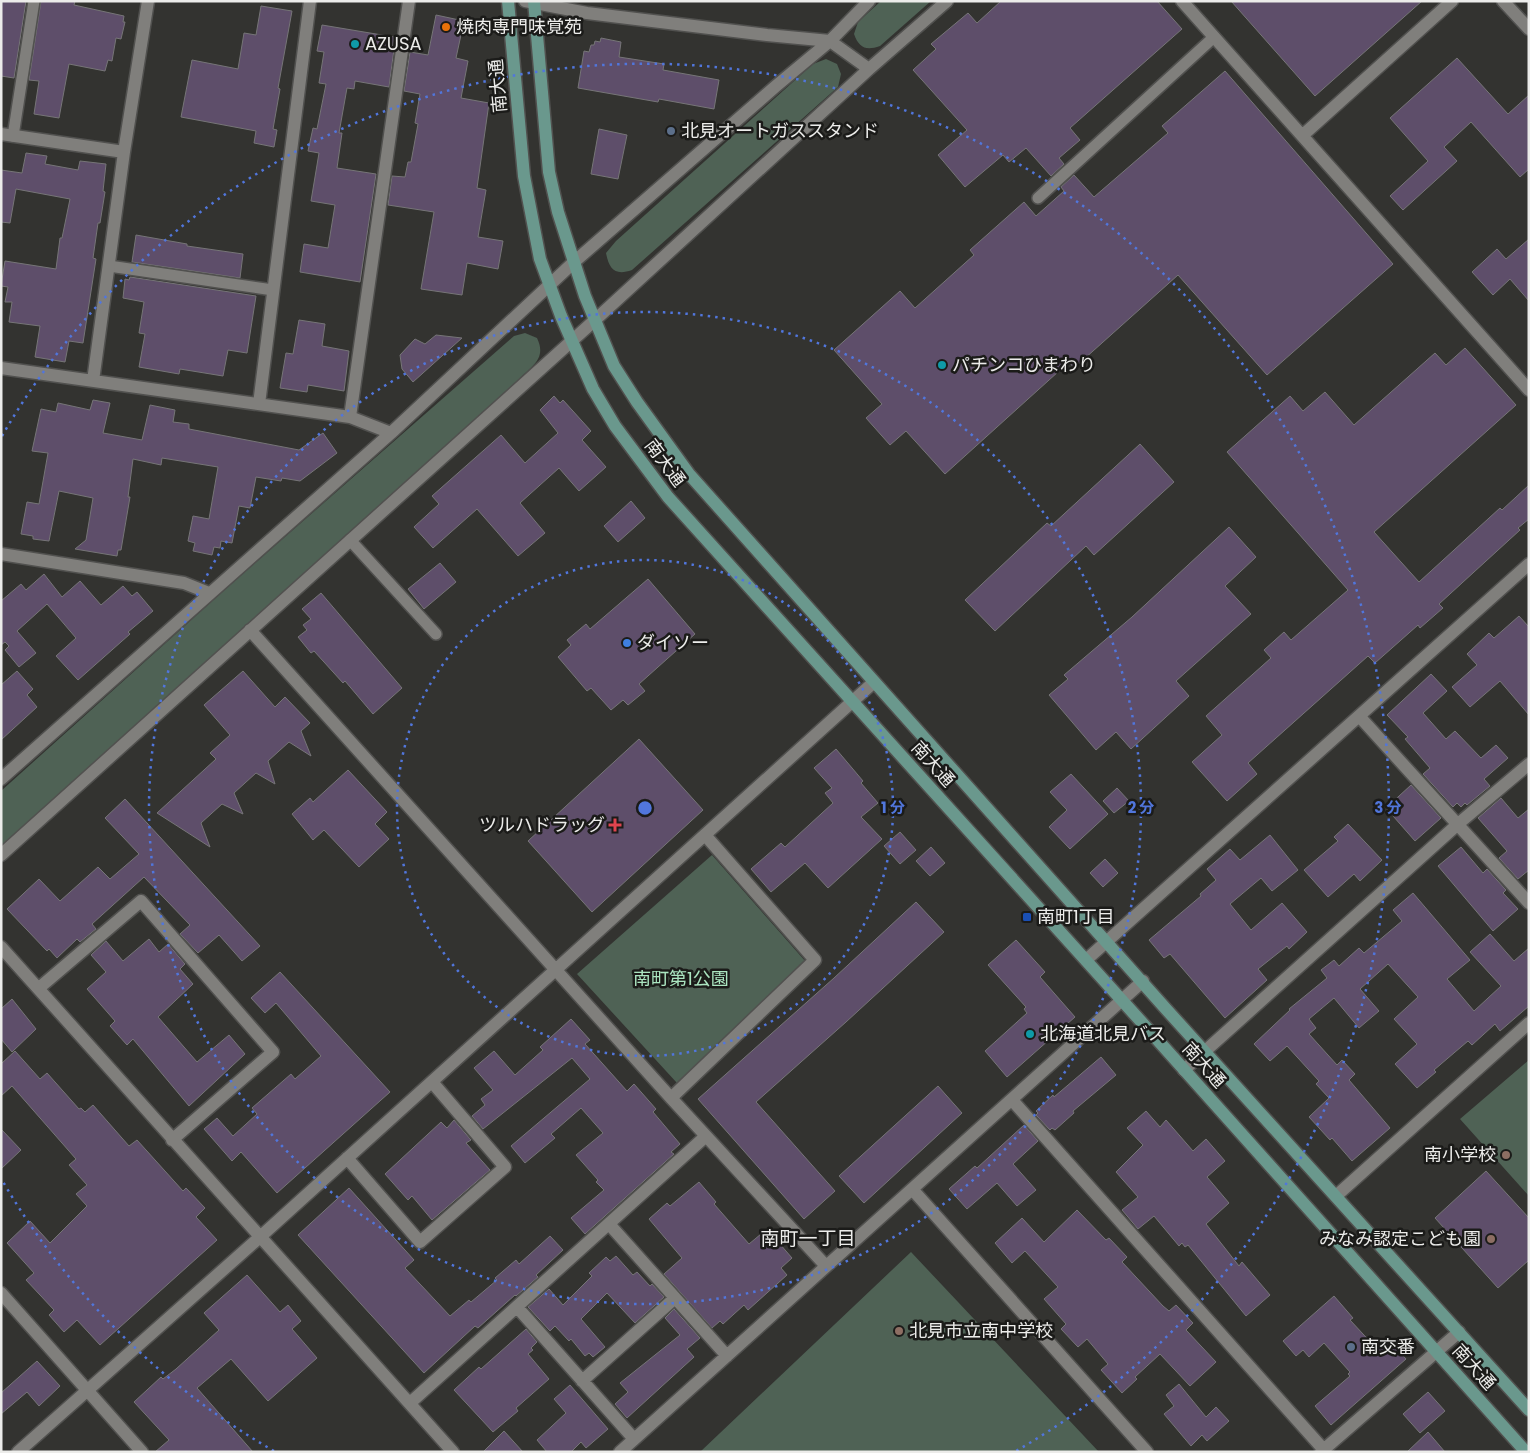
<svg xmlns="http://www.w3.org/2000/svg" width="1530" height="1453" viewBox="0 0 1530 1453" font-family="Poppins,'Noto Sans JP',sans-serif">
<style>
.green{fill:#4f6255}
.building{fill:#5e4e6a;stroke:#767577}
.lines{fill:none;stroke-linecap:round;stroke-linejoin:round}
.lane-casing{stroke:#51514f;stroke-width:14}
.street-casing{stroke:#51514f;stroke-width:15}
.secondary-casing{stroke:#51514f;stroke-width:15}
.lane{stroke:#807f7c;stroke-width:11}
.street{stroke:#807f7c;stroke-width:12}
.secondary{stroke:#6a988d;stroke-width:12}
.ring{fill:none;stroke:#5176dc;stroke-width:2.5;stroke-dasharray:2.5 5}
.food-dot{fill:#e8710a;stroke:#1b1b19;stroke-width:2}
.culture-dot{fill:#0f9aa8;stroke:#1b1b19;stroke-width:2}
.service-dot{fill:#5c6f8a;stroke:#1b1b19;stroke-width:2}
.shop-dot{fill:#3f7fe0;stroke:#1b1b19;stroke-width:2}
.health-dot{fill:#e0444e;stroke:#1b1b19;stroke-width:2}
.transit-dot{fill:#1a4fb4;stroke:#1b1b19;stroke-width:2}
.education-dot{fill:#8d6e63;stroke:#1b1b19;stroke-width:2}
.labels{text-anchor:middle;stroke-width:5;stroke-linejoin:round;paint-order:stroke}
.poi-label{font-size:18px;fill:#ececea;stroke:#1b1b19;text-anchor:start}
.street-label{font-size:18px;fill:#ececea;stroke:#1b1b19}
.park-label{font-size:18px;fill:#abe5c0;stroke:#1b1b19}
.neighbourhood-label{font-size:19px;fill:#ececea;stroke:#1b1b19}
.centre{fill:#5176dc;stroke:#1b1b19;stroke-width:2.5}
.ring-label{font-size:15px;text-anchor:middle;font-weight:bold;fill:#5176dc;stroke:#1b1b19;stroke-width:5;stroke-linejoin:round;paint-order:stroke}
</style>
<rect width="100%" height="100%" fill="#333330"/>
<path class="green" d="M881,1H931L880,46C866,51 859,48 854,34L858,22Z
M826,59L837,64L841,74L838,87L632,270C615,276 609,269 606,253L616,241L813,64Z
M525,333L537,338C547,359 532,366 517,381L1,847V791L229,586L514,336Z
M712,855L806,962L677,1083L577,974Z
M1529,1060V1196L1460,1119Z
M911,1252L1099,1452H700Z"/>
<path class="building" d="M1,1H26L14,78L1,76Z
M41,1H75L74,5L124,16L123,22H125L121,39L116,38L112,61L108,60L105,71L69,64L59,118L34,114L39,81L29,80Z
M1001,1H1157L1182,29L1070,128L1080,140L1059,158L1064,164L1051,176L1026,148L1009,162L1003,155L965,187L938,155L967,130L913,70L936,49L931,44L968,13L977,23Z
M1231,1H1422L1315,96Z
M261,6L292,11L278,88L280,89L273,129L277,130L274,147L254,143L256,131L181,117L192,60L238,69L244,33L256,35Z
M436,15L464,21L456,58L468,61L461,98L489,103L477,188L486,190L478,237L503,241L498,269L467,263L462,295L421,289L434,212L388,205L392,176L405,177L408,162H411L418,124L415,123L420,94L404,91L410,52L428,55Z
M322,25L394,37L392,49H394L389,87L355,81L354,89L347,88L339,133H342L337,168L376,174L360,282L300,272L304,244L328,248L335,205L311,201L319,153L308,151L313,128L317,129L326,84L319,83L324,52L317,51Z
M601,38L621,42L619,57L664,64L663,70L719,80L714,109L659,99L658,102L578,88L584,51L589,52L591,45H594L595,41L600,42Z
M1457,58L1508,114L1529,95V169L1520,177L1471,122L1444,147L1457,161L1403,210L1390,196L1428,161L1390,118Z
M1225,71L1393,264L1267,375L1178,275L1074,368L1069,362L945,474L906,431L890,445L866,418L882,404L834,350L900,291L915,308L974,255L970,250L1024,202L1036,216L1064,191L1061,187L1074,175L1094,197L1168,133L1162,126Z
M599,129L627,135L618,179L591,174Z
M26,153L47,156L45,164L78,170L80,161L106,164L103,191L105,192L100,223H98L93,258L96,259L83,343L69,341L65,362L35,357L40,326L9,322L12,302H5L8,287L1,286L5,261L56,269L60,238H62L70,199L16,189L10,223L1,222V170L22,173Z
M136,235L187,244V246L243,254L240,278L132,262Z
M1529,239V301L1510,279L1493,295L1472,272L1497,249L1506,259Z
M130,277L256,296L247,353L228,350L223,376L180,369L179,374L139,367L145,334L139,333L144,302L123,298L125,279L129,280Z
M299,320L325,324L322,346L349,351L344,391L308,385L307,392L280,388L286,353L293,354Z
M436,335L462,338L413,382L402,369L400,355L415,339L425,344Z
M1465,348L1516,405L1374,532L1419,582L1500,508L1502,510L1529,485V519L1518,528L1520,530L1439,604L1443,608L1420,628L1418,625L1375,663L1368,656L1248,763L1257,774L1227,801L1192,762L1222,735L1206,716L1271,658L1264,650L1284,632L1291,640L1348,590L1227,452L1290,396L1303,411L1325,392L1354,425L1435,353L1446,365Z
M554,396L560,403L563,400L591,431L582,440L606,467L579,491L559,468L520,503L545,533L518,556L477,509L433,548L414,527L439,504L432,496L501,435L525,463L558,433L540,410Z
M93,400L110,403L103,433L142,440L150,405L175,410L173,422L189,424V429L299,450L323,433L337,453L300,481L282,478L281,481L256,477L250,508L239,506L232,543L221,541L220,548L214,547L212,555L193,551L195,543L188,541L193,516L209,519L218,467L162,458L161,465L133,459L128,497H130L121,550H118L117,556L75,549L86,540L93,498L59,491L49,541L33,539V536L21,534L27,502L39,504L48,453L32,451L41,409L56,412L58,403L90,410Z
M1140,444L1174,482L1094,555L1086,546L995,631L965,600L1047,523L1051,526Z
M631,501L645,518L618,542L604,526Z
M1229,527L1256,557L1225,586L1251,614L1176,681L1189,696L1131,749L1116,732L1096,750L1049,695L1068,679L1064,675L1132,617Z
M440,563L456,582L424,609L408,589Z
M44,574L62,597L80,581L101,605L123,586L132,596L137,592L153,611L128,632L130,634L78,680L56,656L76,638L47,604L17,631L36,653L19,667L5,650L9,646L5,642L1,645V601L21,584L26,590Z
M648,579L695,634L639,684L645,691L628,705L623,700L611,710L591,688L587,691L558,657L571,645L567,640L586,624L590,629Z
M321,593L402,688L373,714L345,681L343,683L314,651L311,653L298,637L307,630L303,625L311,619L302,609Z
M1519,616L1529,627V715L1500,681L1470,707L1452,687L1477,665L1467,654L1489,633L1494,638Z
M17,671L33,689L27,695L37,707L1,740V685Z
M243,671L275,707L285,697L310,723L301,731L311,756L289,742L268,761L275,784L256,773L234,793L243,814L222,804L201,823L210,847L157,813L216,759L210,753L230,735L204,705Z
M1431,674L1447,691L1423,713L1446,739L1455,731L1481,758L1496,745L1508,758L1484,779L1490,786L1467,805L1465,803L1461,807L1457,803L1453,807L1423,774L1430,768L1405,739L1408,737L1387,715Z
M639,739L703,810L592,912L528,841Z
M836,749L863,781L861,783L878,803L861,817L882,839L828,888L805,863L771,892L751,869L781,843L785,847L833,803L825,793L832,788L814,768Z
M348,770L387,812L375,824L389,839L359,867L324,830L313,840L292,814L310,798L313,802Z
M1071,774L1108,814L1070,849L1049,827L1067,810L1050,792Z
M1411,785L1441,818L1415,841L1386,808Z
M1117,788L1129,801L1114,813L1103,801Z
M1501,798L1518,818L1529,809V870L1518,879L1499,858L1507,851L1478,818Z
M125,799L260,946L242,961L219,935L198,953L180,934L190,925L144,877L92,924L96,929L80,942L77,939L57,958L49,949L47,951L7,909L39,879L60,901L98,867L110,879L139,854L105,818Z
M1348,824L1382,860L1360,881L1354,874L1328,897L1304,870L1338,841L1334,837Z
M900,832L916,850L900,864L884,846Z
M1270,835L1298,870L1272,891L1261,878L1230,904L1251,930L1282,903L1307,932L1289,949L1287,946L1258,969L1267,980L1225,1018L1170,954L1164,958L1149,940L1201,896L1200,894L1216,880L1207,869L1230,849L1240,860Z
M931,847L945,863L930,876L916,861Z
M1461,847L1483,873L1487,869L1506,890L1503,893L1518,909L1493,931L1438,866Z
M1105,859L1118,873L1103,887L1090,873Z
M1413,893L1470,960L1447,979L1474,1011L1501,986L1470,952L1490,934L1514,961L1529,948V1006L1500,1031L1495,1024L1472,1045L1468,1041L1434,1070L1436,1072L1417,1088L1395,1064L1417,1044L1394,1019L1418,997L1388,964L1360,989L1379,1011L1359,1028L1334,998L1309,1019L1316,1028L1309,1034L1337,1065L1342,1060L1355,1074L1349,1080L1390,1128L1352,1161L1332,1138L1330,1140L1309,1117L1329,1098L1316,1084L1319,1081L1287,1046L1270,1061L1254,1044L1290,1010L1289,1009L1327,978L1321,970L1334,960L1339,966L1359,948L1364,953L1402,921L1393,910Z
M916,902L944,932L846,1022L756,1102L835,1191L804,1219L698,1099L834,978Z
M149,939L159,952L168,944L185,964L180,969L193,984L158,1017L197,1062L229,1035L245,1054L189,1106L133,1039L127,1045L110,1026L115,1021L87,989L106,972L91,955L106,941L123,961Z
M1016,940L1045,972L1040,977L1075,1017L1007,1077L985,1051L1027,1013L1024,1009L1026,1007L988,965Z
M280,972L390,1092L277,1193L241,1152L232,1161L204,1129L217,1118L233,1136L257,1114L252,1108L291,1074L295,1079L321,1056L276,1003L265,1013L251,998Z
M12,999L36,1029L12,1052L1,1039V1009Z
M571,1019L590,1040L585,1044L627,1091L634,1084L656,1109L653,1112L680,1144L671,1152L674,1154L585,1234L571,1218L604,1190L596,1182L598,1180L576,1155L603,1133L581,1108L551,1134L555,1138L525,1163L511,1146L590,1079L572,1058L483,1129L472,1116L485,1105L481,1099L493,1090L474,1068L494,1051L515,1075L543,1050L540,1047Z
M15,1051L40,1079L47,1073L79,1109L81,1108L85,1112L93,1105L129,1146L137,1140L183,1191L186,1188L205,1208L196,1217L217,1240L100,1345L77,1320L64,1332L49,1315L54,1310L26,1280L34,1273L7,1243L30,1221L50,1243L87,1206L76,1194L87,1185L69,1165L76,1159L12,1086L1,1096V1064Z
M1101,1057L1116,1075L1073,1111L1074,1113L1055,1130L1052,1128L1050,1130L1036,1115L1038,1113L1036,1111L1053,1095L1054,1097Z
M938,1086L962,1113L864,1203L839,1176Z
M1146,1111L1160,1127L1166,1120L1193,1151L1206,1139L1225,1161L1207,1177L1229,1203L1206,1224L1239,1266L1242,1262L1270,1295L1246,1316L1188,1245L1185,1247L1182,1243L1179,1246L1154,1216L1138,1229L1122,1210L1138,1197L1116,1172L1143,1145L1127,1128Z
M454,1120L471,1140L466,1143L490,1170L432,1220L412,1196L408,1200L385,1174L441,1122L447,1128Z
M1024,1125L1038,1141L1013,1164L1036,1190L1017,1206L997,1183L967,1209L949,1189L975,1166L977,1168Z
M1,1129L21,1150L1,1169Z
M1486,1171L1529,1218V1260L1498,1288L1435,1218Z
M699,1182L716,1202L714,1204L749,1244L767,1229L792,1258L781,1268L787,1275L748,1310L744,1305L723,1324L720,1321L712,1328L664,1274L682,1258L649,1219L667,1203L670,1206Z
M349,1188L414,1260L405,1268L450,1316L469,1300L471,1302L497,1280L495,1278L516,1260L519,1264L550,1236L563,1250L536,1275L538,1277L516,1296L515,1295L478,1328L475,1326L424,1373L298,1235Z
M1077,1210L1106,1240L1109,1238L1127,1257L1122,1262L1163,1306L1169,1311L1176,1305L1193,1323L1186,1330L1216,1362L1190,1386L1160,1354L1135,1377L1137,1379L1122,1393L1101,1370L1108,1364L1087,1339L1078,1347L1061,1329L1066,1324L1044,1299L1058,1287L1025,1251L1012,1263L995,1243L1022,1218L1044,1242Z
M616,1256L633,1275L637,1272L650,1286L652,1284L664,1297L635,1323L607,1293L581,1319L605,1347L593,1357L589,1353L585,1356L571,1339L569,1341L555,1326L550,1331L528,1307L549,1289L563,1305L592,1276L589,1273L606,1257L610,1261Z
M247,1275L280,1312L288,1305L301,1321L292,1329L317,1358L268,1401L231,1359L197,1388L253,1452H155L169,1440L134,1402L161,1377L163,1379L176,1369L219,1330L204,1313Z
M1334,1296L1353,1318L1350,1320L1376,1348L1387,1338L1406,1359L1331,1425L1315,1406L1350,1376L1348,1374L1350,1372L1324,1343L1309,1357L1303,1350L1296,1356L1283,1341Z
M674,1309L700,1338L687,1349L694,1357L627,1418L615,1404L628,1392L620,1383L680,1335L665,1318Z
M526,1329L537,1342L531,1348L533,1350L528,1354L549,1379L516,1408L518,1411L493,1432L454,1390L479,1367L481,1369Z
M37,1361L60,1386L39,1406L27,1392L1,1414V1393Z
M1179,1384L1206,1417L1216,1407L1229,1421L1207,1441L1202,1435L1191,1446L1164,1414L1174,1406L1166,1395Z
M570,1385L608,1429L586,1448L581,1442L571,1452H547L537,1440L566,1413L554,1399Z
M1428,1392L1445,1411L1420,1433L1403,1414Z
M504,1431L523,1452H483Z
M1428,1432L1445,1452H1407Z"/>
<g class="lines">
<g class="lane-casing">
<path id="lane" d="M13,136L34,1
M1038,198L1214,37
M109,266L273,290
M350,540L436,634"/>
</g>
<g class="street-casing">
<path id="street" d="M525,1L587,13L767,35L830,41L869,69
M1182,1L1529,390
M1503,1L1529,29
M1,134L124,152
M1303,135L1452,1
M1,368L350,417L391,433
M93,381L124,152L148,1
M259,404L310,1
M350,417L409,1
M1,554L184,583L209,593
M250,630L671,1098L826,1266
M1359,716L1529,903
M1,779L391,433L574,262L776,86L830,41L869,1
M1,855L595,320L869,69L947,1
M1,947L453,1452
M1086,960L1529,564
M39,988L141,901L273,1052L172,1140
M1184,1070L1458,824L1529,764
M671,1098L815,960L705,835
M1012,1100L1324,1450
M347,1158L420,1242L505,1167L432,1082
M912,1189L1147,1452
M1336,1196L1529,1023
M609,1224L727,1356
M1,1293L142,1452
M517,1307L634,1439
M582,1381L675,1298
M410,1403L706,1136
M18,1452L260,1237L874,682
M620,1452L1143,981
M1321,1452L1459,1332"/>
</g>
<g class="secondary-casing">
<path id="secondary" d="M508,1L524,176L540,259L561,316L593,389L615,426L668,497L1146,1027L1526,1452
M534,1L549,172L558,212L585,296L614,366L637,402L689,474L1166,1009L1529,1410"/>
</g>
<use href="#lane" class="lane"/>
<use href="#street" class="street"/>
<use href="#secondary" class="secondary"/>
</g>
<g class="ring">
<circle cx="645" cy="808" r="248"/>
<circle cx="645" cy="808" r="496"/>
<path d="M274 1451A743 743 0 0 1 2 1180M2 436A743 743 0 1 1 1016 1451"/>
</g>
<circle class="food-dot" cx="446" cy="27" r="5"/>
<g class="culture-dot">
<circle cx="355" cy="44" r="5"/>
<circle cx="942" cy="365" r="5"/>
<circle cx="1030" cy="1034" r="5"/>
</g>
<g class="service-dot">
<circle cx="671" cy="131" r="5"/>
<circle cx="1351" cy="1347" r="5"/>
</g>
<circle class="shop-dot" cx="627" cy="643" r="5"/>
<path class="health-dot" d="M612.5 817.5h5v5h5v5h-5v5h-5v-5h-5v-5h5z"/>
<rect class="transit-dot" x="1022" y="912" width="10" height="10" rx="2.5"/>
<g class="education-dot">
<circle cx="1506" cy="1155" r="5"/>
<circle cx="1491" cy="1239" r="5"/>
<circle cx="899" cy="1331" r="5"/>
</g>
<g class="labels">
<g class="poi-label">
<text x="456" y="33">焼肉専門味覚苑</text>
<text x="365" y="50">AZUSA</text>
<text x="681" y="137">北見オートガススタンド</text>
<text x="952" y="371">パチンコひまわり</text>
<text x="637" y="649">ダイソー</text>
<text x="605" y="831" text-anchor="end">ツルハドラッグ</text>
<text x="1037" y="923">南町1丁目</text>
<text x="1040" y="1040">北海道北見バス</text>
<text x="1496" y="1161" text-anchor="end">南小学校</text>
<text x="1481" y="1245" text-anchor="end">みなみ認定こども園</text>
<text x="909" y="1337">北見市立南中学校</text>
<text x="1361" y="1353">南交番</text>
</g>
<g class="street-label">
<text transform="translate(498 86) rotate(-95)" y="6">南大通</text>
<text transform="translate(665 463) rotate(53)" y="6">南大通</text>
<text transform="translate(933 764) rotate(48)" y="6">南大通</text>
<text transform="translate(1204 1065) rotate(48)" y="6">南大通</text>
<text transform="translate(1474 1367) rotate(48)" y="6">南大通</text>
</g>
<g class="park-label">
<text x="681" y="985">南町第1公園</text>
</g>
<g class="neighbourhood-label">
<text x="808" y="1245">南町一丁目</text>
</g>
</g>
<circle cx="645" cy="808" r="8" class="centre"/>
<g class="ring-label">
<text x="893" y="813">1 分</text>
<text x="1141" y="813">2 分</text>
<text x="1388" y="813">3 分</text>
</g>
<rect width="1530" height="1453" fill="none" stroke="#ececea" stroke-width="5"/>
</svg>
